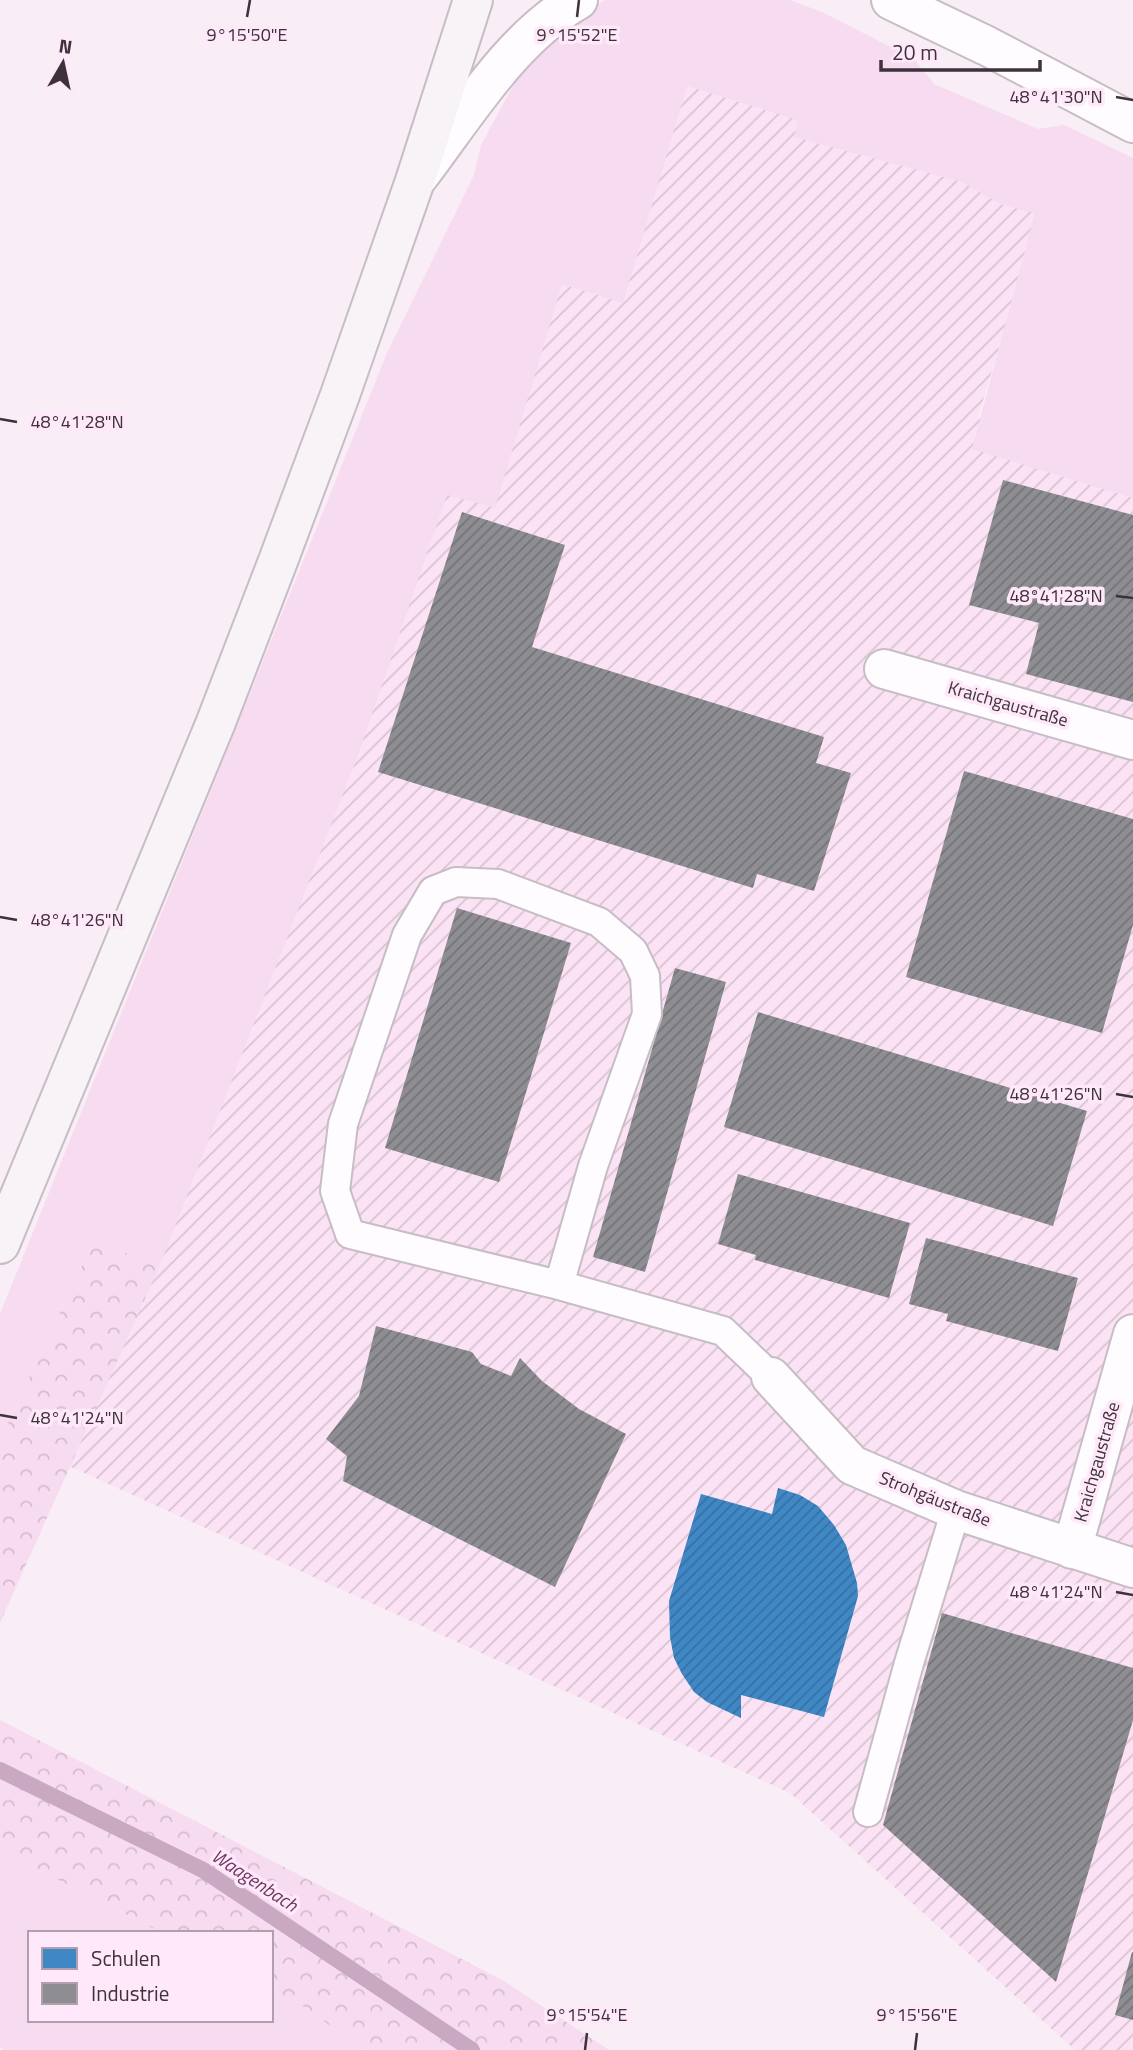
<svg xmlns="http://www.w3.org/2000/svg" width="1133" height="2050" viewBox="0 0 1133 2050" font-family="'Titillium Web',sans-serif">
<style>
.industrial{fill:url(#industrial-furrows)}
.green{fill:#f7dbf0}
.forest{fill:url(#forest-crowns)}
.schools{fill:url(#schools-hatch)}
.industry{fill:url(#industry-hatch)}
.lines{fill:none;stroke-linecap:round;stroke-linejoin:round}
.stream{stroke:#c9a8c2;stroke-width:16}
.service-casing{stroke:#c7bdc4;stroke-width:32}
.minor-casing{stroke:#c7bdc4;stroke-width:42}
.tertiary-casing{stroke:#c7bdc4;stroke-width:42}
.secondary-casing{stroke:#c7bdc4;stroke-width:42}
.service{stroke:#fefcfe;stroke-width:28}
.minor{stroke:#fefcfe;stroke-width:38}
.tertiary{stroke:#fefcfe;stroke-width:38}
.secondary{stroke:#f7f3f6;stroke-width:38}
.ticks{fill:none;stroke:#3d323a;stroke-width:2.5}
.labels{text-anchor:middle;stroke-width:7;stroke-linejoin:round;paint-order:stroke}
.street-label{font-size:18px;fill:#3d323a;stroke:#fee8f9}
.water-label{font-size:19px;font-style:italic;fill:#6c3662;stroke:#fee8f9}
.ticks-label{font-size:18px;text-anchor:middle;fill:#3d323a;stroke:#fee8f9;stroke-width:7;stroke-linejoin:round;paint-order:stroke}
</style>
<defs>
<pattern id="industrial-furrows" width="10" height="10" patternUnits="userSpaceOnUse" patternTransform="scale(1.75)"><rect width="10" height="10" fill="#fbe3f5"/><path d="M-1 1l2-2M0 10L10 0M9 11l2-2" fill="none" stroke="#d8c3d3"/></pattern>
<pattern id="forest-crowns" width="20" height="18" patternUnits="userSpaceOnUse" patternTransform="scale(1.75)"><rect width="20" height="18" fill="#f7dbf0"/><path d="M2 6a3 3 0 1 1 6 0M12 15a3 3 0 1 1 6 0" fill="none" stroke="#d5bccf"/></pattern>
<pattern id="schools-hatch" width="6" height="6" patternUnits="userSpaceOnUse" patternTransform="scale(1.75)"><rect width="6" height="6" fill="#3f88c5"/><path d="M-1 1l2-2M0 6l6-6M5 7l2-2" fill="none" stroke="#3670a1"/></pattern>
<pattern id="industry-hatch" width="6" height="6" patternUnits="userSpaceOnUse" patternTransform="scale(1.75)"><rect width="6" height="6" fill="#8d8d92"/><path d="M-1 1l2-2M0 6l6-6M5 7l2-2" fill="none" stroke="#747478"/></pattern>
</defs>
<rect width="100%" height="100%" fill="#f9edf6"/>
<path class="industrial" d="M599,17L1059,149L978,417L1133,465V2050H1075L790,1793L60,1462Z"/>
<path class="green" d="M605,0H790L824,13L914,59L934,84L1038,129L1064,125L1133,158V498L972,449L1035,213L1002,205L962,182L794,137L798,120L687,86L623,303L562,284L495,508L447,495L357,758L160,1265L93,1242L0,1440V1314L387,353L474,175L481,145L519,75L565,24Z
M0,1850L162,1933H30V2020H271V1989L300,2004L364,2050H4L0,2047Z"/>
<path class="forest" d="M93,1242L160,1265L0,1623V1440Z
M0,1720L504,1981L609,2050H364L300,2004L271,1989V1933H162L0,1850Z"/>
<path class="schools" d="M778,1488L800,1495L818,1506L834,1525L846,1545L857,1583L858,1596L824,1717L741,1695V1718L707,1702L694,1692L682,1674L674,1658L670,1637L669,1601L701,1494L772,1514Z"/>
<path class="industry" d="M1003,480L1133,515V702L1026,674L1039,623L969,605Z
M462,512L565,545L532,647L824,737L816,763L851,773L814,891L757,874L753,888L378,772Z
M964,771L1133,819V925L1102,1033L906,977Z
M457,908L571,943L499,1182L385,1148Z
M675,968L726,982L645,1272L593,1257Z
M758,1012L1087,1111L1053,1226L724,1127Z
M738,1174L910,1223L889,1298L755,1260L756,1255L718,1244Z
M926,1238L1078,1278L1058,1351L946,1321L948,1314L909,1304Z
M376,1326L472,1352L481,1364L511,1376L520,1358L542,1381L579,1409L626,1434L555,1587L343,1481L347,1456L326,1439L359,1396Z
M942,1613L1133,1668V1720L1056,1982L883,1825Z
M1132,1952H1133V2020L1115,2015Z"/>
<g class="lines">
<path class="stream" d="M0,1770L203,1870L472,2050"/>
<g class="service-casing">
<path id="service" d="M559,1285L593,1166L647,1014L645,976L633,951L599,922L498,884L456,882L433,891L407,935L343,1124L335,1191L350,1234L559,1285L723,1331L771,1377
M868,1812L909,1663L956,1510"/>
</g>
<g class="minor-casing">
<path id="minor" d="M884,669L1133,740
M771,1377L852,1465L956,1510L1133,1568
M1072,1549L1133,1334"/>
</g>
<g class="tertiary-casing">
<path id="tertiary" d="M891,0L987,46L1133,123
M419,176C465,116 511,38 578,0"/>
</g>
<g class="secondary-casing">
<path id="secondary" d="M0,1244L216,722L278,561L340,395L415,181L473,0"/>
</g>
<use href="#service" class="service"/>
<use href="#minor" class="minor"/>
<use href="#tertiary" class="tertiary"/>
<use href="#secondary" class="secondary"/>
</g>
<path class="ticks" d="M247,17L250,0M577,17L579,0M1116,97L1133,100M0,419L17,422M1116,596L1133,598M0,917L17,920M1116,1094L1133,1097M0,1415L17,1418M1116,1592L1133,1595M585,2050L587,2033M915,2050L917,2033"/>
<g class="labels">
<g class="street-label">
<text transform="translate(1008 704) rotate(16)" y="6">Kraichgaustraße</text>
<text transform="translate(1097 1462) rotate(-74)" y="6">Kraichgaustraße</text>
<text transform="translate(935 1499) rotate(22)" y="6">Strohgäustraße</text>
</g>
<g class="water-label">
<text transform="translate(255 1880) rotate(33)" y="7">Waagenbach</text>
</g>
</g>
<g class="ticks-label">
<text x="247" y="41">9°15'50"E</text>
<text x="577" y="41">9°15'52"E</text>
<text x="1056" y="103">48°41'30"N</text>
<text x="77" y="428">48°41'28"N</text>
<text x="1056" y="602">48°41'28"N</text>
<text x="77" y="926">48°41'26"N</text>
<text x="1056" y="1100">48°41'26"N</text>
<text x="77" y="1424">48°41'24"N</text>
<text x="1056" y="1598">48°41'24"N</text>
<text x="587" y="2021">9°15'54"E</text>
<text x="917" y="2021">9°15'56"E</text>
</g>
<rect x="28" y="1931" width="245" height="91" fill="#fee8f9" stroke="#b19fad" stroke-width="2"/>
<rect x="42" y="1948" width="35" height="21" fill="#3f88c5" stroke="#b19fad" stroke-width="2"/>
<text x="91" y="1966" font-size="21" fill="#3d323a">Schulen</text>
<rect x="42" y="1983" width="35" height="21" fill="#8d8d92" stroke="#b19fad" stroke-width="2"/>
<text x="91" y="2001" font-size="21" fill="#3d323a">Industrie</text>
<g transform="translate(63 63) rotate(9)" stroke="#fee8f9" stroke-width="5" paint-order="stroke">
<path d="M0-5L12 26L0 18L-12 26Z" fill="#3d323a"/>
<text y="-10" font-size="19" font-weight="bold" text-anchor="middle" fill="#3d323a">N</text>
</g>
<path d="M881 60v10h159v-10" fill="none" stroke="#3d323a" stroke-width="3.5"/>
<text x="892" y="60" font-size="21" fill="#3d323a" stroke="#fee8f9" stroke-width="5" paint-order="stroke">20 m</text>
</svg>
